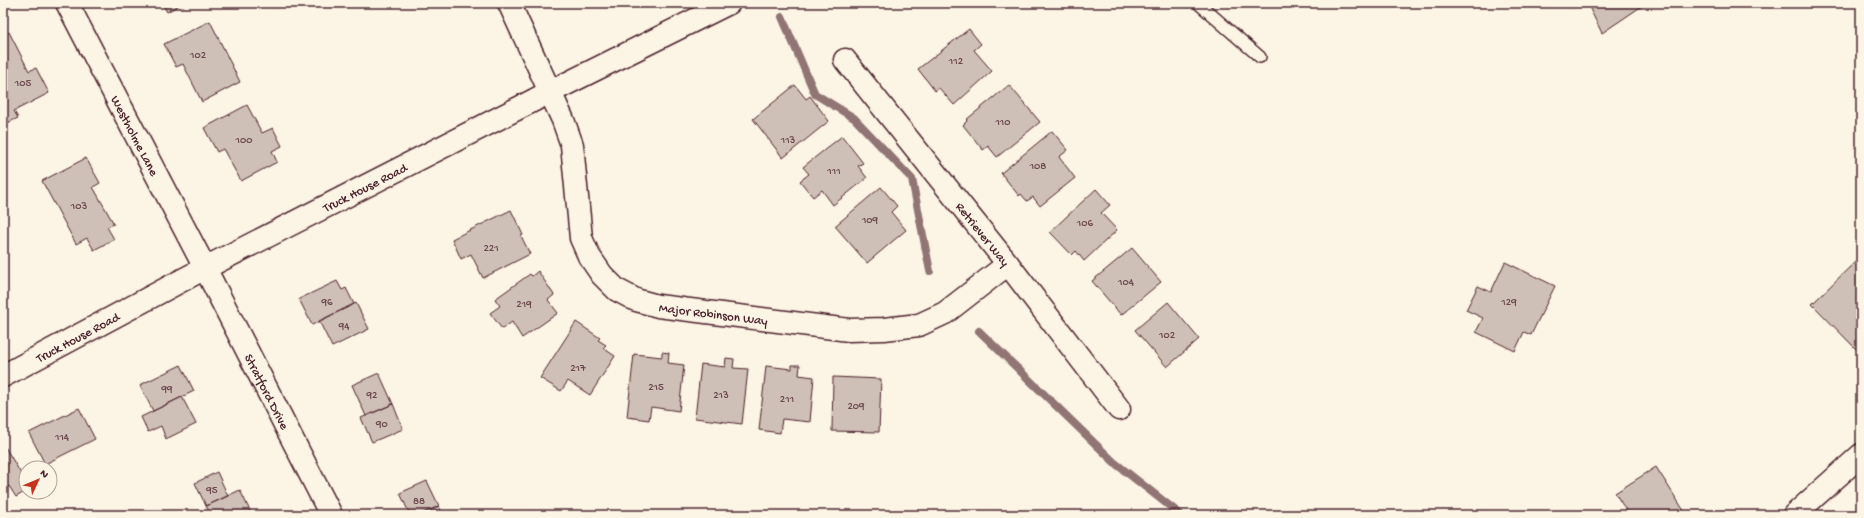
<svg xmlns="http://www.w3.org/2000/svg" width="1864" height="518" viewBox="0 0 1864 518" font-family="'Gochi Hand',sans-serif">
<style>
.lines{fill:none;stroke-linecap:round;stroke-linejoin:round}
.stream{stroke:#917474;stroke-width:8}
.building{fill:#cfc0b7;stroke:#4a1f2b}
.service-casing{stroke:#4a1f2b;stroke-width:14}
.minor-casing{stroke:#4a1f2b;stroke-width:25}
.service{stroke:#fcf5e5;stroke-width:11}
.minor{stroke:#fcf5e5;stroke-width:22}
.labels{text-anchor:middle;stroke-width:3.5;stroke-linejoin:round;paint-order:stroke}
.number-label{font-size:11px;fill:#6b474e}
.street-label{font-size:13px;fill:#4a1f2b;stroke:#fcf5e5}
</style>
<rect width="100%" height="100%" fill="#fcf5e5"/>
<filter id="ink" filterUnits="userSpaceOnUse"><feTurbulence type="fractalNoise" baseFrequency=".025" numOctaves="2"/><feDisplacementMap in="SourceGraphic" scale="8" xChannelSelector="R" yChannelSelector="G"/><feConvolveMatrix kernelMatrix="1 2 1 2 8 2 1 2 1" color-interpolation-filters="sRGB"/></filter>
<g filter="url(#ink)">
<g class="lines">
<path class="stream" d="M782,17L815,94L854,118L912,179L930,271
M979,331L1115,463L1181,515"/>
</g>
<path class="building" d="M162,3H183L167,12Z
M1587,3H1640L1642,6L1602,33Z
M210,21L240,82L202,102L183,64L176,67L164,44Z
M969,29L981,44L974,50L992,71L954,105L939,88L935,91L918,69Z
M9,32L29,71L36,68L49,93L14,111L18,118L3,125V36Z
M795,85L806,99L810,96L829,121L783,158L753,119Z
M1009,85L1040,122L997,157L988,146L983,150L963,125L967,121L966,120Z
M247,105L262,133L273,128L282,146L272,151L277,162L241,181L223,149L217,152L204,128Z
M1052,131L1068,150L1059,157L1075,178L1040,206L1033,197L1027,201L1021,194L1019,196L1001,173Z
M842,136L863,163L858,166L867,178L833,205L822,190L813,197L800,181L809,174L803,167Z
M86,158L100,183L93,187L114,224L107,227L114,239L94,250L87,238L76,244L42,181Z
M881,187L897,206L891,212L906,230L867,263L835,226Z
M1096,189L1110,205L1101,213L1117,230L1084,261L1076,251L1072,255L1050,232Z
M511,210L523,235L521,236L530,254L483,278L471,254L461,259L452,239Z
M1132,248L1161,282L1121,315L1092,281Z
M1858,259L1861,263V346L1857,350L1812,304Z
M1505,262L1555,286L1531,335L1524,332L1515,351L1476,332L1483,318L1466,310L1478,286L1491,292Z
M538,271L554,295L548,300L558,313L522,338L512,322L502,329L490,313L500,306L495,299L530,274L532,276Z
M337,281L342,290L346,288L354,304L312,325L299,299Z
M1168,302L1199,339L1167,367L1135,330Z
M356,303L369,329L332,347L319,321Z
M576,322L600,338L598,340L606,345L603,348L615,356L590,395L568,381L561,391L540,378Z
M662,352L669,353L668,363L684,365L679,411L651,407L649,420L627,417L634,354L662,357Z
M726,358L734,359L733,368L748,369L742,424L695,418L701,364L725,367Z
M181,365L194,391L153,411L140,385Z
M792,365H800L799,375L814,377L810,422L782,419L780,433L759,430L766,366L792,369Z
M379,373L393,404L366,416L352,385Z
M833,377L881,379L879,432L832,431Z
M182,397L196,424L166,439L161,426L148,432L141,417Z
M393,404L403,429L372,442L361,418Z
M79,408L95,439L45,464L29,433Z
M5,447L26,482V491L16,497L9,486L3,490V448Z
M1656,467L1686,514L1685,515H1629L1615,493Z
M217,472L228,496L206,506L195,483Z
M427,481L439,506L419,515H410L400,493Z
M240,490L251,513L246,515H211L206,506Z
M439,506L443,515H419Z"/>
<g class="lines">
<g class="service-casing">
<path id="service" d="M1198,3L1260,57"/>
</g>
<g class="minor-casing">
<g id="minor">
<path id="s1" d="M67,3L205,268L331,515"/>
<path id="s2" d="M509,3L563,120L572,145L581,238L589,256L602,275L617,290L636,300L658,306L849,330L884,329L919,325L945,313L1008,264"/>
<path id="s3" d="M845,60L1008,264L1119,409"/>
<path id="s4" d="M3,376L205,268L550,92L729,3"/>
<path d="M1794,515L1861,455"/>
</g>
</g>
<use href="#service" class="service"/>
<use href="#minor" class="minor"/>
</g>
</g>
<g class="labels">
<g class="number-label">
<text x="198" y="58">102</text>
<text x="956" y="64">112</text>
<text x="23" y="86">105</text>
<text x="1003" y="125">110</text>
<text x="244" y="143">100</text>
<text x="788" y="143">113</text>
<text x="1038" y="169">108</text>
<text x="834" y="174">111</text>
<text x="79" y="209">103</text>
<text x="870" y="223">109</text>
<text x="1085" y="226">106</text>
<text x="491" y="251">221</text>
<text x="1126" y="285">104</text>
<text x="327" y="305">96</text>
<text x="1509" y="305">129</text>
<text x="524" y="307">219</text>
<text x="344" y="329">94</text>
<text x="1167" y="338">102</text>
<text x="578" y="371">217</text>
<text x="656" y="390">215</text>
<text x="167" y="392">99</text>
<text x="372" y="398">92</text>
<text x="721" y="398">213</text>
<text x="787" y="402">211</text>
<text x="856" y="409">209</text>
<text x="382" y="427">90</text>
<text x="62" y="440">114</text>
<text x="212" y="493">95</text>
<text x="419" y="504">88</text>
</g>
<g class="street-label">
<text dy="5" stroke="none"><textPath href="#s1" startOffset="149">Westholme Lane</textPath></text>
<text dy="5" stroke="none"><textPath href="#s4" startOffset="408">Truck House Road</textPath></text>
<text dy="5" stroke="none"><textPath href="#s3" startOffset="222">Retriever Way</textPath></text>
<text dy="5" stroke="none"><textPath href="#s2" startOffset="413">Major Robinson Way</textPath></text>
<text dy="5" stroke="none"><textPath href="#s4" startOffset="84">Truck House Road</textPath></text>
<text dy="5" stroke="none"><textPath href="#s1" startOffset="437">Stratford Drive</textPath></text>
</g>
</g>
<rect width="1864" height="518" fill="none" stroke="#fcf5e5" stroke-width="16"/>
<rect x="8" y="8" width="1848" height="502" fill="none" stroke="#4a1f2b" stroke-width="1.5" filter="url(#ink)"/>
<g transform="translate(38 480) rotate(46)"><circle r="19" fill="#fcf5e5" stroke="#b59f9b"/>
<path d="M0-3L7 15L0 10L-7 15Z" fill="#c8321e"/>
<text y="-6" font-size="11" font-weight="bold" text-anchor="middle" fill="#4a1f2b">N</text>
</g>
</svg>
